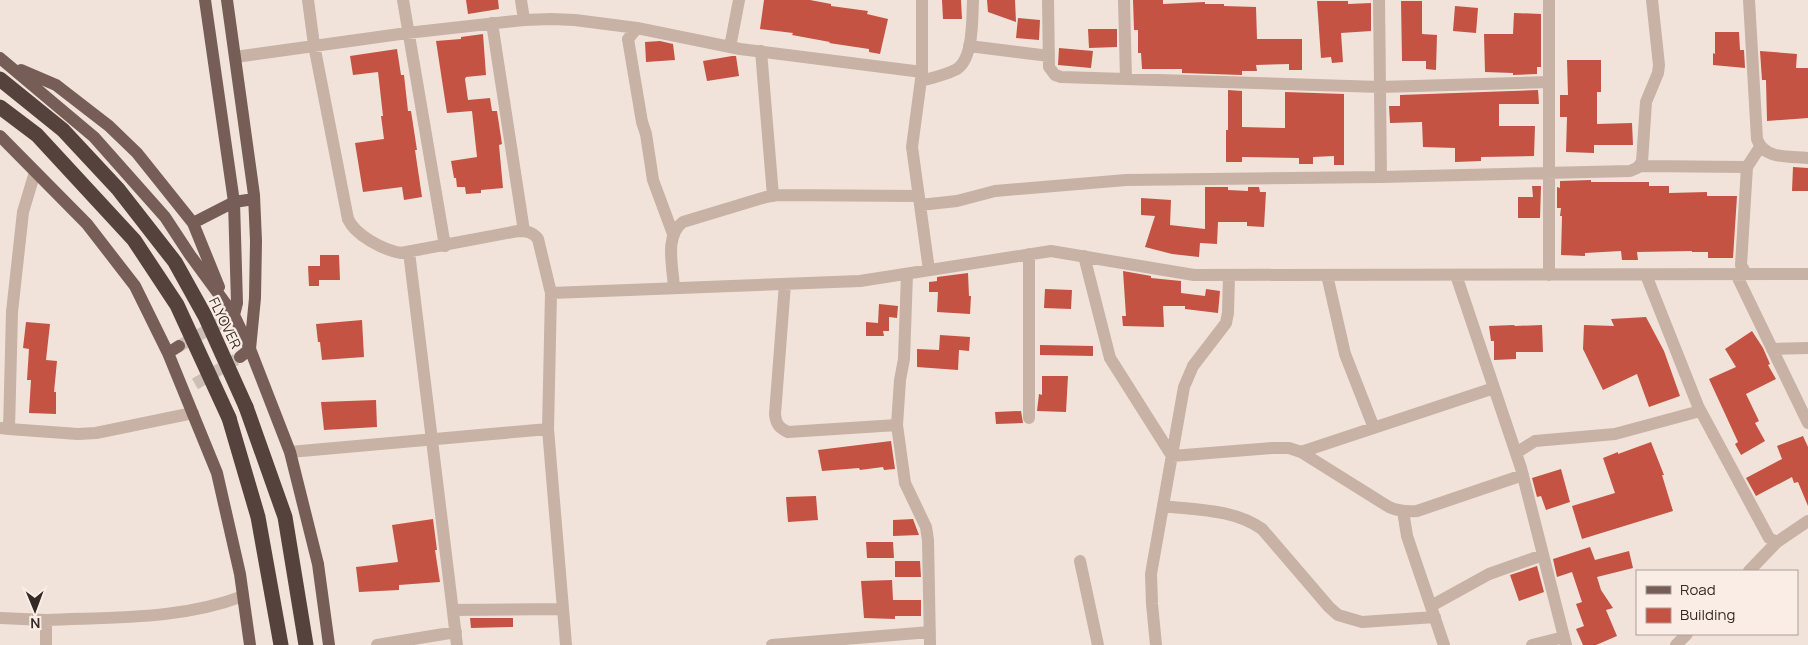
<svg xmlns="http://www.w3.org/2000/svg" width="1808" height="645" viewBox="0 0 1808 645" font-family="Manrope,sans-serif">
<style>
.building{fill:#c45344}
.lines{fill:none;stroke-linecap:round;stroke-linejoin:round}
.major-tunnel{stroke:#cbbeb5;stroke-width:12;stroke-dasharray:12 6;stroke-linecap:butt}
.minor{stroke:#c8b1a5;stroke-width:12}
.major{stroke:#765e57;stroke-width:12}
.highway{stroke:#55423d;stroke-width:15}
.highway-bridge{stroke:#55423d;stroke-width:15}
.labels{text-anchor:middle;stroke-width:4.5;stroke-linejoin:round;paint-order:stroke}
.street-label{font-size:14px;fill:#342926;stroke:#f9ede5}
</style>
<rect width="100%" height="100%" fill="#f1e3d9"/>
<path class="building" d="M466,0H498L499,9L468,14Z
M764,0H810L831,4V6L868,11L867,14L888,19L880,54L869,52V49L829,43L830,42L792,35L793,33L760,29Z
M942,0H961L962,19H943Z
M987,0H1015L1016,22L988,12Z
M1133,0H1163V4L1205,2V4H1224V6L1256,7L1257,39H1302V70H1289V64L1256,65L1257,71H1242V75L1182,73V69H1142L1141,53H1138V30H1134Z
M1317,1H1348V4L1371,3V31L1341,33L1343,62L1332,63L1331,57L1321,58Z
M1401,1H1422V34L1437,35L1436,70L1426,69V61H1402Z
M1455,6L1478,8L1476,33L1453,31Z
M1514,13L1541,14V67H1537V74L1513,75V73L1485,72L1484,34H1513Z
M1018,18L1040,20L1039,40L1016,38Z
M1088,29H1117V47L1089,48Z
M1715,32H1739L1740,50H1744L1745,68L1713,65V53L1715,54Z
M483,34L486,75L466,77L465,79L468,100L490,98L492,111H497L502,144L499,145L503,188L481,190V193L466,194L465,187H457L456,178H454L451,161L477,157L472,111L447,113L436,41L461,39V37Z
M660,41L673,44L675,60L646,62L645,42Z
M1059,48L1093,51L1091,68L1058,65Z
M397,49L401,75H404L408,111H411L417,150H415L422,197L404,200L402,187L363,192L355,143L384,139L381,116H383L378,72L353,75L350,56Z
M1760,51L1797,54L1796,68H1808V118L1767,121L1766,80H1762Z
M732,56H736L739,76L707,81L703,61Z
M1567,60H1601V92H1597V124L1632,123L1633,145H1594V153L1566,152L1567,117H1560V95H1568Z
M1228,90L1242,91V127L1285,128V92L1344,94V165H1334V156L1313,157V164H1299V158L1242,157V162H1226V130H1228Z
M1538,90L1539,104H1499V126H1535L1534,156L1481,157V161L1455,162V148L1423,147L1422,122L1390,123L1389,106H1400V95Z
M1793,167L1808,168V191H1792Z
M1591,180V182H1649V186H1669V193L1707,192V196H1737L1733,258H1708V252H1692V251L1637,252L1638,260H1622L1621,251L1585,253V256L1561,255L1562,216H1560L1561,208H1557V187L1560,188V181Z
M1532,186H1541L1540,218H1518V197H1533Z
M1205,187H1228V190L1248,191V187H1259L1260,192H1266L1264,227L1247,226V222H1218L1217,244L1200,243L1199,257L1172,254L1145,247L1155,216L1141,215V198L1171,200L1170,225L1205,229Z
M320,255H339L340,280H319V286H309L308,266H320Z
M1123,271L1151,276V278L1181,281V293L1205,296L1206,289L1220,291L1218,313L1185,309V306H1163L1164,327L1123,326L1122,316H1126Z
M968,273L969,296H971L970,314L937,312L938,292H929V282L937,281V277Z
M1045,289L1072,290L1071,309L1044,308Z
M879,304L898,306L897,318L889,317V331H883L884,336H866V322L878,323Z
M1646,317L1664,351L1680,396L1649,407L1637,374L1603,390L1583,349L1584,325L1614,326L1611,319Z
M362,320L364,357L322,360L320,342H318L316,324Z
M26,322L50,324L46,360L57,361L54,392H56V414L29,413L31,380H27L29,349L23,348Z
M1514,325L1515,326L1542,325L1543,352H1516V359L1494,360V341H1491L1489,326Z
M1752,331L1763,348L1770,364L1768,365L1776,379L1746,394L1759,421L1755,423L1765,441L1741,455L1735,444L1738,442L1709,379L1736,367L1725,349Z
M940,335L970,337L969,351L959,350L958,370L917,367V349L939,350Z
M1040,345L1093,346V356L1040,355Z
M1042,376H1068L1066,412L1037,411L1039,394L1042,395Z
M376,400L377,427L324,430L321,402Z
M1021,411L1023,423L996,424L995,412Z
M1803,436L1808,447V506L1798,482L1794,483L1792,477L1756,496L1746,478L1782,459L1777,446Z
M891,441L895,469L884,470L883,467L860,470L859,468L822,471L818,450Z
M1651,442L1664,475H1662L1673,511L1582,539L1572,506L1615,493L1603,458L1618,452V454Z
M1561,469L1570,502L1546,510L1541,496L1537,497L1532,478Z
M816,496L818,520L788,522L786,497Z
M433,519L437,550H435L440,582L399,585V590L359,592L356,567L398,562L392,525Z
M913,519L919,535L893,536V520Z
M866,542H893L894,558H867Z
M1590,547L1595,560L1629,551L1633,568L1597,577L1601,590L1613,608L1606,610L1617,636L1596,645H1583L1576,629L1584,626L1576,604L1582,602L1572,572L1557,577L1553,559Z
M895,561H920L921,577H895Z
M1537,566L1544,592L1519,601L1510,575Z
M892,580L893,600H921V616H895V619L864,618L861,581Z
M470,618H513V627L471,628Z"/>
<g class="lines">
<path class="major-tunnel" d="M179,346L219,324
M195,384L240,357"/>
<path class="minor" d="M308,0L314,45L348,219C355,235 383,250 401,253L518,231C527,231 533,232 538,239L551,293
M403,0L445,246
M521,0L524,20
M922,0V72L912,147L929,270
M1048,0L1049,67L1055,75L1061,77L1380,87L1549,82
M1124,0L1126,79
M1379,0L1381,177
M1749,0L1757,139C1764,160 1790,156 1808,158
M492,23L524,231
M637,28L628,39L642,122L646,134L653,180L673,234
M969,46L1049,56
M730,47L739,0
M761,51L773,196
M235,57L407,33L524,20L551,19L575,20L637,28L740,49L922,72
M921,81C932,78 945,75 955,70C974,61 972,18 973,0
M1637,168L1640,166L1747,167
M920,205L957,201L995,191L1126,180L1381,177L1630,171L1637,168L1642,162L1646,102L1658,73L1659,65L1652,0
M409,252L457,645
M1084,256L1110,358L1172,456L1273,448H1289L1301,452L1389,507C1398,511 1406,512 1417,511L1523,475
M907,274L904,359L900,380L897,425L905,483L926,527L928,540L930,645
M1736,274L1808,423
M1746,274L1741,265L1747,167L1760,147
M1327,275L1345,354L1374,428
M1456,275L1521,468L1566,645
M1549,275V0
M1646,275L1698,406L1769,538L1777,542L1808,521
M785,284L775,414C776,424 779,428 788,432L897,425
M674,288C673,267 664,236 683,222L766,197L777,195L919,196
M1772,349L1808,348
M1029,418V254
M0,428L9,429L12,312L23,212L35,172
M9,429L78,434L96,433L193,413
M548,429L566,645
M290,452L548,429L551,293L860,281L1051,251L1194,275L1808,274
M1301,452L1494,388
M1516,453L1535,441L1615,434L1700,411
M1163,506C1196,510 1234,509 1262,529L1329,607L1338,615L1362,622L1435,617
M1403,511L1407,536L1444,645
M1080,561L1098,645
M1749,571L1777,542
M1431,606L1489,574L1543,555
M453,610L563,609
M0,618L46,620
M46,645V620C112,617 181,620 243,596
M377,645L456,632
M772,645L930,632
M1156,645L1152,604L1151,574L1184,387L1193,366L1226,323L1228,313L1229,275
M1532,645L1564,637
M1676,645L1687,634"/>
<path class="major" d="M205,0L234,202L237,303L234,315L224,322
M227,0L254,195L256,241L255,298L250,349L240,357
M0,58L94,137L165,217L190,255L234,315L250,349L290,452L318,564L329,645
M21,70L56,85L109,126L137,153L193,223L234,202L254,199
M0,136L87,224L135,286L168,353L217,473L240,574L250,645
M193,223L219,287
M168,353L179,346"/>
<path class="highway" d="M246,407L285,517L306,645
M229,418L258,517L281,645"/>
<path class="highway-bridge" d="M0,79L63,130L118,189L175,262L205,316L246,407
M0,107L37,135L134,240L177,305L229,418"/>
</g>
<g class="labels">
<g class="street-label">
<text transform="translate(225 323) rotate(64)" y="5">FLYOVER</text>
</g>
</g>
<rect x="1636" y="570" width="162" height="65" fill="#f9ede5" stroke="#aa9f99"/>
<rect x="1646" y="586" width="25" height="8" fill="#765e57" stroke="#aa9f99"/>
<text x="1680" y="595" font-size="15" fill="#342926">Road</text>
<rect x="1646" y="608" width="25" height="15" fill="#c45344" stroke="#aa9f99"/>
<text x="1680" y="620" font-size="15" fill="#342926">Building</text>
<g transform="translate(35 610) rotate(179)" stroke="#f9ede5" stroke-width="4" paint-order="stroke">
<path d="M0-4L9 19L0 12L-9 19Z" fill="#342926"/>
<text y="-8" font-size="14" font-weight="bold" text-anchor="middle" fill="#342926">N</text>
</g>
</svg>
